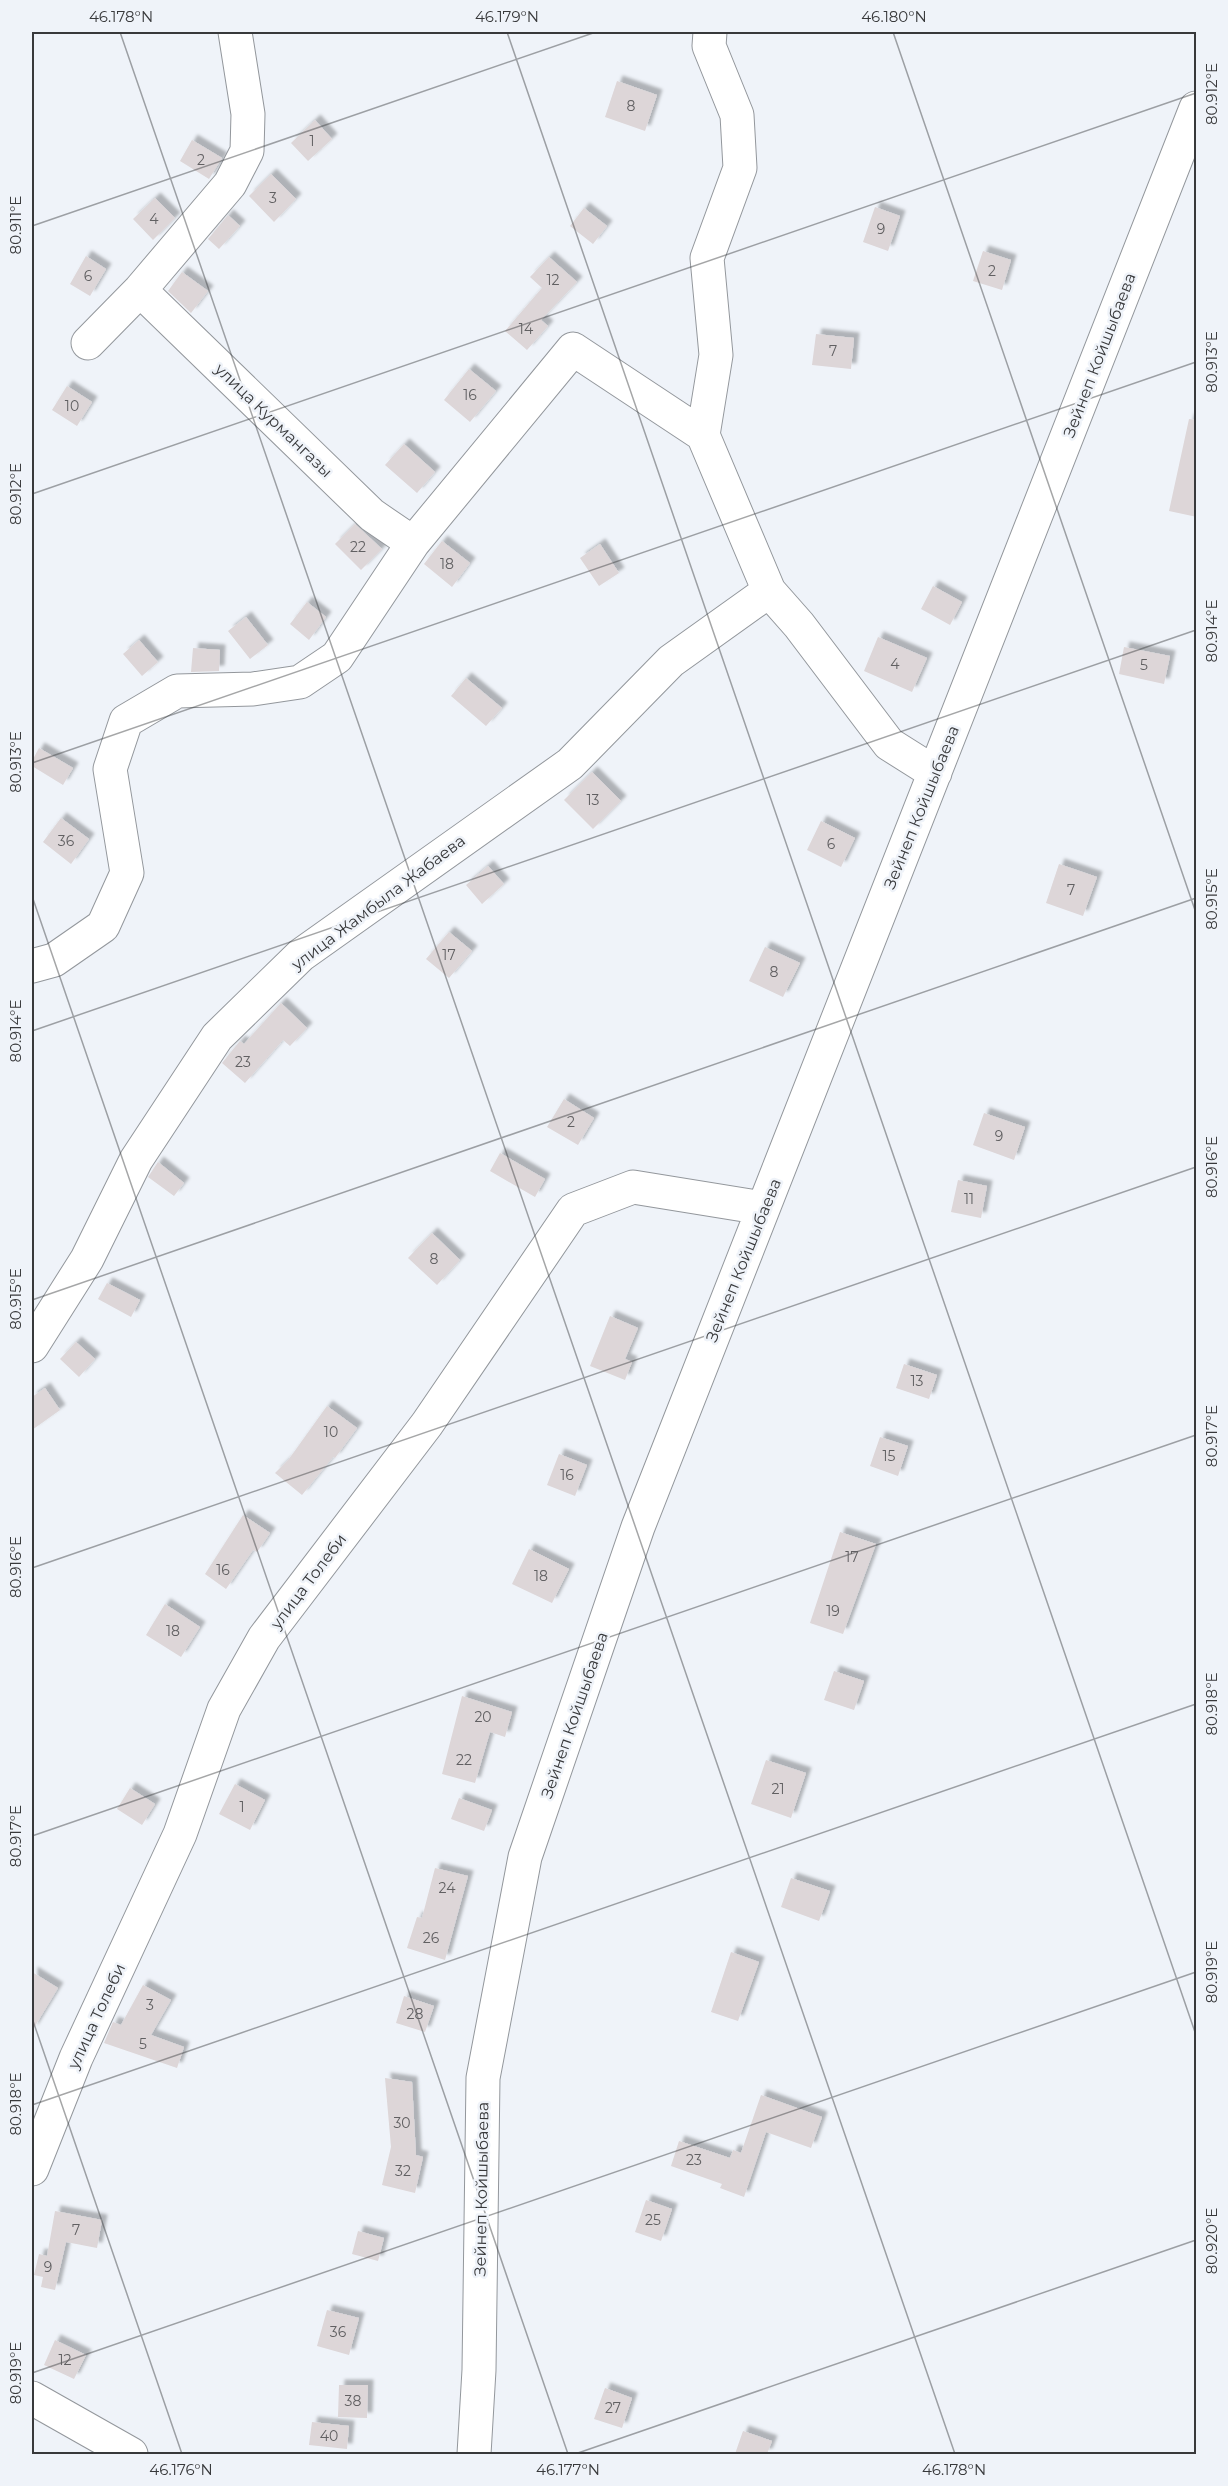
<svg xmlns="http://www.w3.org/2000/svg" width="1228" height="2486" viewBox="0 0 1228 2486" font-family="Montserrat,sans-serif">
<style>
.building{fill:#ddd6d8;filter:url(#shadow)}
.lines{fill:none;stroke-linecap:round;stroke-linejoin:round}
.minor-casing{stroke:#93979c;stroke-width:35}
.minor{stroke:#fff;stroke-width:33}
.ticks{fill:none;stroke:#38393b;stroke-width:1.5;stroke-opacity:0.45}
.labels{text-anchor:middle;stroke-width:5;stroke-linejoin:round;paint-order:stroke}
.number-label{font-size:14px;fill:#616062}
.street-label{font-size:16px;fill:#38393b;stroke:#eff3f9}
.neatline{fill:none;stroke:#38393b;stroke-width:2}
.ticks-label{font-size:15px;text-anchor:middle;fill:#38393b}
</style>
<defs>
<filter id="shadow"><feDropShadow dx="5.5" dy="-5.5" stdDeviation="1.5" flood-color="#0004"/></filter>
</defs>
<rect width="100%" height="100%" fill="#eff3f9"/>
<path class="building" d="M617,81L657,95L645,131L605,117Z
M315,120L332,139L308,161L291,143Z
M192,140L222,158L209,179L180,161Z
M271,174L296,199L274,222L249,196Z
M155,198L175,218L153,240L133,219Z
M875,207L900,216L888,251L863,242Z
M584,208L607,226L593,244L570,226Z
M228,215L240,226L219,249L208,239Z
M983,251L1011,260L1002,290L973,281Z
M86,256L106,269L90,296L70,284Z
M549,257L577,282L541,320L548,326L527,350L505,331L542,288L530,277Z
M182,272L208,291L191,313L168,291Z
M816,334L854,338L851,369L812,365Z
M469,369L496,391L470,422L444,400Z
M67,386L92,402L77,426L52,410Z
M1189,419L1197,420V517L1169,511Z
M404,444L435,472L417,493L385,465Z
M355,524L382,549L361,570L335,544Z
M442,541L470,563L452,587L424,564Z
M600,544L619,573L599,586L580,558Z
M933,586L962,602L950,625L921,609Z
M307,602L326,617L309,640L290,624Z
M246,617L268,645L250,659L228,631Z
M878,637L927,658L912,692L864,671Z
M139,640L158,662L142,676L123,654Z
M1124,647L1170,656L1164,684L1119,674Z
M193,648L220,650L219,671L191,672Z
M466,678L502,708L486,726L451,696Z
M39,748L73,768L63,785L32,766V761Z
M592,772L621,801L593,829L564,800Z
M61,818L89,839L71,864L43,842Z
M821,821L855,838L841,867L807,850Z
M1059,864L1097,877L1083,916L1046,903Z
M488,866L504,884L482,904L466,885Z
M449,932L472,951L449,978L426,959Z
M765,947L800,963L783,997L749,981Z
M281,1003L307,1028L290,1046L283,1040L245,1083L222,1063L240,1041L244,1044Z
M564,1099L594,1118L578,1145L547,1127Z
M984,1113L1025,1127L1014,1160L973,1145Z
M500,1153L545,1179L535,1197L490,1171Z
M158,1162L184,1183L174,1196L148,1177Z
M958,1180L987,1186L981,1218L951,1212Z
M432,1233L460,1260L437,1285L408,1258Z
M107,1283L140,1300L131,1317L98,1299Z
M610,1316L638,1328L625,1359L632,1362L625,1380L590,1366Z
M76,1342L95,1359L79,1377L60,1359Z
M904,1364L937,1375L929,1399L896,1388Z
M45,1388L60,1410L32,1430V1397Z
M327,1406L357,1428L335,1458L333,1457L302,1495L275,1473L289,1459Z
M880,1437L908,1446L898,1476L870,1466Z
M559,1454L587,1465L575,1496L547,1485Z
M243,1515L270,1533L257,1552L253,1550L226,1589L205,1574Z
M840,1532L876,1544L843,1634L810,1623Z
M529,1549L569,1569L552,1603L512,1584Z
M165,1604L200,1627L181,1657L146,1635Z
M834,1671L864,1681L854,1710L824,1700Z
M462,1696L512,1712L505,1737L490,1732L475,1783L442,1774Z
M766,1760L806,1773L791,1818L751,1804Z
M235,1784L265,1800L250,1830L219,1814Z
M130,1788L155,1804L142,1825L117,1809Z
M459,1798L492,1810L484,1831L451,1819Z
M435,1868L468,1876L445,1960L407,1948L417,1917L422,1918Z
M791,1878L830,1891L819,1921L781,1907Z
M731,1952L759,1962L738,2021L711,2012Z
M32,1972L58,1988L32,2031Z
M143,1985L171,2000L151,2035L184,2047L177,2068L104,2043L113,2022L121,2025Z
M404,1996L434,2006L425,2032L396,2023Z
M385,2078L412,2082L416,2155L423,2157L415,2193L382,2185L391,2147Z
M761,2095L822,2117L811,2148L766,2132L744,2197L720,2188L722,2184L671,2166L679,2141L730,2158L733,2150L741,2153Z
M646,2200L672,2209L661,2241L635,2232Z
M55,2211L102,2220L97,2248L66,2242L55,2290L41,2287L43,2277L34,2275L39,2254L47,2256Z
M358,2231L384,2238L378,2261L352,2254Z
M327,2310L359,2318L349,2355L317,2346Z
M55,2340L86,2355L74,2379L44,2365Z
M339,2385H368L367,2418L338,2417Z
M605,2388L632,2398L622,2428L594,2419Z
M312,2422L349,2426L347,2449L309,2445Z
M743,2431L772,2441L767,2454H735Z"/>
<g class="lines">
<g class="minor-casing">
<path id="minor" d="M710,32L709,46L737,115L740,168L707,258L716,355L703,435L769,591L799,625L889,744L935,773
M140,290L372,515L413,543
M88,343L140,290L230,184L247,151L248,114L235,32
M32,966L54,960L103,926L127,873L110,769L126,721L177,691L253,689L300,682L337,657L413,543L573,349L703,435
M32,1346L87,1259L136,1160L217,1037L301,955L570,764L671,661L769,591
M32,2169L76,2058L180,1834L224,1709L264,1638L427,1424L573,1210L633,1187L763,1208
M32,2398L131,2454
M474,2454L479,2370L483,2078L525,1857L638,1527L1196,108"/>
</g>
<use href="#minor" class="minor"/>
</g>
<path class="ticks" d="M120,32L955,2454M507,32L1196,2035M893,32L1196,913M32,226L596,32M32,494L1196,93M32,763L1196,362M32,896L568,2454M32,1031L1196,630M32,1300L1196,898M32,1568L1196,1167M32,1836L1196,1435M32,2018L182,2454M32,2105L1196,1704M32,2373L1196,1972M575,2454L1196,2240"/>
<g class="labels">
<g class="number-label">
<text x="631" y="111">8</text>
<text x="312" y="146">1</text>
<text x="201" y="165">2</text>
<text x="273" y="203">3</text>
<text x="154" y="224">4</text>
<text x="881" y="234">9</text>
<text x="992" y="276">2</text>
<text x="88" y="281">6</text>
<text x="553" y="285">12</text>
<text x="526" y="334">14</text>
<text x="833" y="356">7</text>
<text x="470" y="400">16</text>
<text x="72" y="411">10</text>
<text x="358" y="552">22</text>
<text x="447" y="569">18</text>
<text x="895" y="669">4</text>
<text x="1144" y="670">5</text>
<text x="593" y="805">13</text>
<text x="66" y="846">36</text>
<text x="831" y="849">6</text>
<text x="1071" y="895">7</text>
<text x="449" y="960">17</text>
<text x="774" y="977">8</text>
<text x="243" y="1067">23</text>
<text x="571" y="1127">2</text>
<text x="999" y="1141">9</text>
<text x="969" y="1204">11</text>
<text x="434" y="1264">8</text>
<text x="917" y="1386">13</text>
<text x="331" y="1437">10</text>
<text x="889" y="1461">15</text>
<text x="567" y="1480">16</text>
<text x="852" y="1562">17</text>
<text x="223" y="1575">16</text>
<text x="541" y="1581">18</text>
<text x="833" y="1616">19</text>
<text x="173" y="1636">18</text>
<text x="483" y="1722">20</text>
<text x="464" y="1765">22</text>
<text x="778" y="1794">21</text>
<text x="242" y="1812">1</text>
<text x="447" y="1893">24</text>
<text x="431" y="1943">26</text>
<text x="150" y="2010">3</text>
<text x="415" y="2019">28</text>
<text x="143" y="2049">5</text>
<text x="402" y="2128">30</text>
<text x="694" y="2165">23</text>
<text x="403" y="2176">32</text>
<text x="653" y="2225">25</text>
<text x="76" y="2235">7</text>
<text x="48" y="2272">9</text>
<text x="338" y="2337">36</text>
<text x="65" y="2365">12</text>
<text x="353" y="2406">38</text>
<text x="613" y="2413">27</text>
<text x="329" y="2441">40</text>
</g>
<g class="street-label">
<text transform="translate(1099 355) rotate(-69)" y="6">Зейнеп Койшыбаева</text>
<text transform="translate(274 420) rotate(44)" y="6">улица Курмангазы</text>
<text transform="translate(921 807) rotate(-68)" y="6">Зейнеп Койшыбаева</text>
<text transform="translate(378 902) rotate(-37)" y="6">улица Жамбыла Жабаева</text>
<text transform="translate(743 1260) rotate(-68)" y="6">Зейнеп Койшыбаева</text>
<text transform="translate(308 1581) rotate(-53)" y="6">улица Толеби</text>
<text transform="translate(574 1715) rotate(-71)" y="6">Зейнеп Койшыбаева</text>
<text transform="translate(96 2016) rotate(-65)" y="6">улица Толеби</text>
<text transform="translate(481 2189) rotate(-89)" y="6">Зейнеп Койшыбаева</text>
</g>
</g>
<rect width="1228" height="2486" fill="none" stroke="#eff3f9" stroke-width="66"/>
<rect x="33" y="33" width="1162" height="2420" class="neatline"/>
<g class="ticks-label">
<text x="121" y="22">46.178°N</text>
<text x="507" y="22">46.179°N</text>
<text x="894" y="22">46.180°N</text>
<text transform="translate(1212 94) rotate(-90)" y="5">80.912°E</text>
<text transform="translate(16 225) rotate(-90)" y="5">80.911°E</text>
<text transform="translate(1212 362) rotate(-90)" y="5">80.913°E</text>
<text transform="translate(16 494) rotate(-90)" y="5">80.912°E</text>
<text transform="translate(1212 631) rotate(-90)" y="5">80.914°E</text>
<text transform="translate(16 762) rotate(-90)" y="5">80.913°E</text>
<text transform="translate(1212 899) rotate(-90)" y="5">80.915°E</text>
<text transform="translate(16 1031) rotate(-90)" y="5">80.914°E</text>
<text transform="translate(1212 1167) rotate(-90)" y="5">80.916°E</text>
<text transform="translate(16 1299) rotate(-90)" y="5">80.915°E</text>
<text transform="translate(1212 1436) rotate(-90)" y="5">80.917°E</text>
<text transform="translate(16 1567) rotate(-90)" y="5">80.916°E</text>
<text transform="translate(1212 1704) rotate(-90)" y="5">80.918°E</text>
<text transform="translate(16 1836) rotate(-90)" y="5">80.917°E</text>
<text transform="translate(1212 1972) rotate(-90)" y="5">80.919°E</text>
<text transform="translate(16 2104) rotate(-90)" y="5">80.918°E</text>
<text transform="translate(1212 2241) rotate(-90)" y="5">80.920°E</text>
<text transform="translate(16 2373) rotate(-90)" y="5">80.919°E</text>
<text x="181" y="2475">46.176°N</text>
<text x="568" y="2475">46.177°N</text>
<text x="954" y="2475">46.178°N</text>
</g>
</svg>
